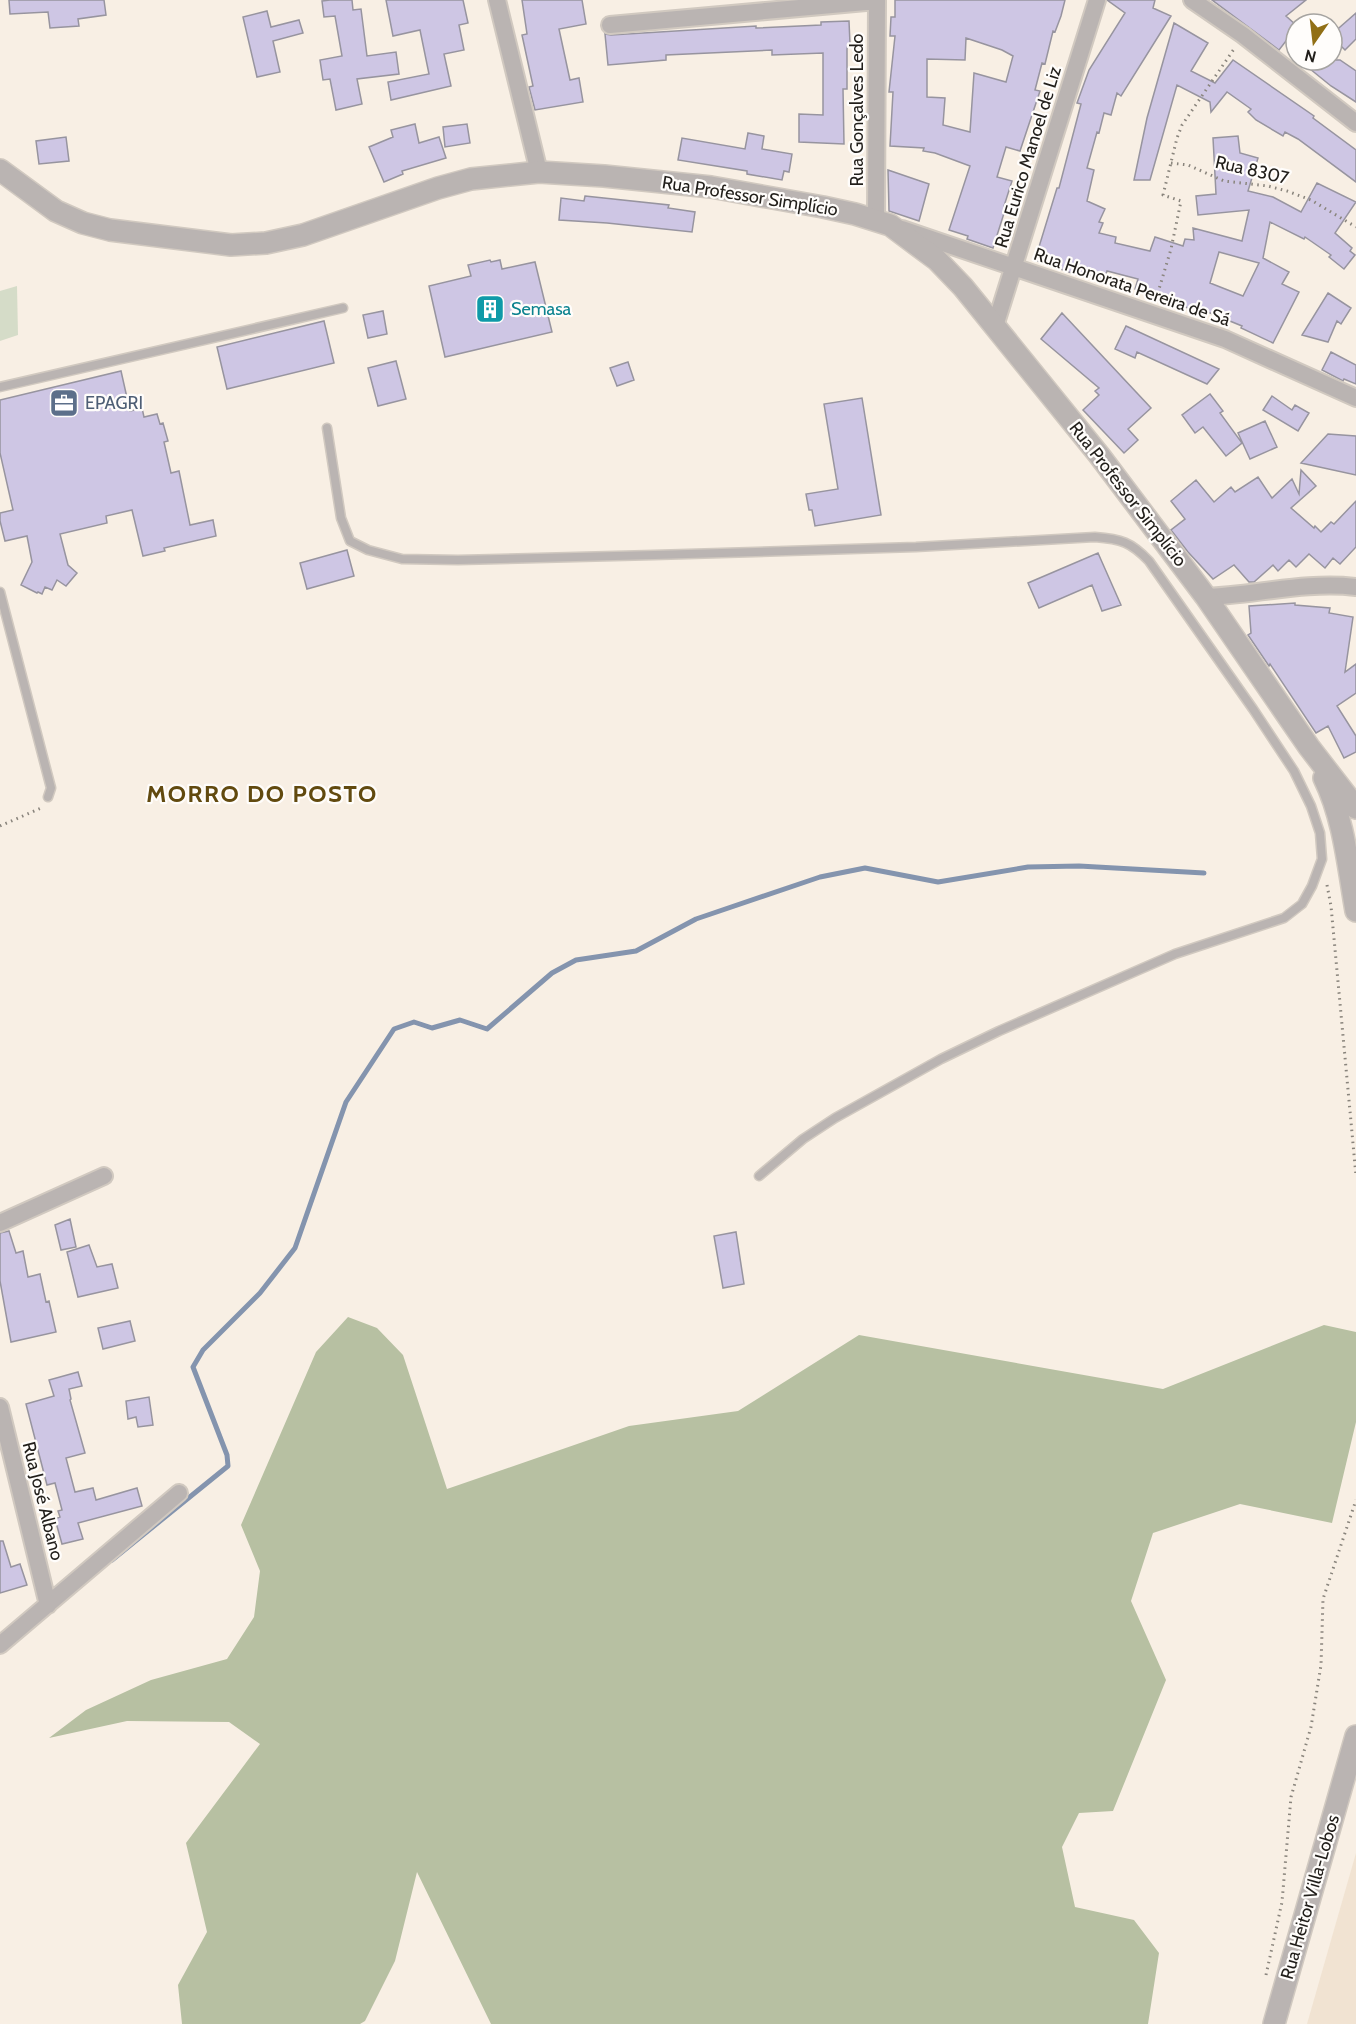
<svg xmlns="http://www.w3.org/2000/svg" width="1356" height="2024" viewBox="0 0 1356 2024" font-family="Cabin,sans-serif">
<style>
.built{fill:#f1e3d2}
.green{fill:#d5dcc8}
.forest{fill:#b7c0a2}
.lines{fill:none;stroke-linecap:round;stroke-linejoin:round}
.stream{stroke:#8494ae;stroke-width:5}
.building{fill:#cec6e4;stroke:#97949f;stroke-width:1.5;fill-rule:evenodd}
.service-casing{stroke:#d1c9c0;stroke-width:11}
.minor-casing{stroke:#d1c9c0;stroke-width:20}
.tertiary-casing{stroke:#d1c9c0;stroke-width:24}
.path{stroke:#89847c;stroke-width:3;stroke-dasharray:1.5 4.5;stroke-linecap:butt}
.service{stroke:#bab4b2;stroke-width:8}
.minor{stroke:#bab4b2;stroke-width:16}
.tertiary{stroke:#bab4b2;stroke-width:21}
.labels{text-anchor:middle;stroke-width:4.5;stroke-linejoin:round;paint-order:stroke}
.street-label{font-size:18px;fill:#211e1a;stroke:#fffdfb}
.culture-label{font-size:18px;fill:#0d838f;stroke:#fffdfb;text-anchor:start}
.service-label{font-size:18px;fill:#4e5e75;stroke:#fffdfb;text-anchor:start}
.district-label{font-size:24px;font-weight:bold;letter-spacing:1.5px;fill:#624a0f;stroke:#fffdfb}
</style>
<rect width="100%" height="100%" fill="#f8efe4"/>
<path class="built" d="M1356,1853V2024H1307Z"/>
<path class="green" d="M17,286L18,335L0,341V291Z"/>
<path class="forest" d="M348,1317L377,1328L403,1355L447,1489L629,1426L738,1411L859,1335L1163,1389L1324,1325L1356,1332V1422L1332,1523L1240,1504L1153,1533L1131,1601L1166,1680L1113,1811L1079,1813L1062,1847L1075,1907L1134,1920L1159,1953L1148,2024H491L417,1872L395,1961L365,2021L360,2024H182L178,1985L207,1932L186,1843L260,1744L229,1722L127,1721L49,1738L86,1710L151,1680L227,1659L254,1617L260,1571L241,1525L316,1352Z"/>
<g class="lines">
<path class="stream" d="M112,1560L228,1466L227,1455L193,1367L203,1350L260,1293L295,1248L346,1102L394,1029L414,1022L432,1028L460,1020L487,1029L552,973L576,960L636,951L696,919L820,877L865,868L938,882L1028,867L1079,866L1204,873"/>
</g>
<path class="building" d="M9,0H104L106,15L78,19L79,26L50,28L48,12L10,14Z
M330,0H352L353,10L361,9L367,56L396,52L399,74L357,79L362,104L336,110L330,79L323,80L320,60L342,56L335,16L324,17L322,1Z
M386,0H463L468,23L459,25L464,50L444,54L451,86L391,100L388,82L429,74L420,30L393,36Z
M522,0H582L586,24L559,29L570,80L579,78L583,102L535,110L529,87L533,86L522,35L527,34Z
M895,0H1065L1061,16L1055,32L1053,31L1045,64L1042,63L1035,90L1040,91L1020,151L1006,147L997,177L1012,181L1004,206L1006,207L993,248L967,239L968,236L949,230L970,166L935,153L923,151L924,148L890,146L893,92H889L895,36H890L891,17H895ZM966,38L1002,50L1013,56L1006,82L974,73L970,132L943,125L945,98L927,97V59L965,60Z
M1107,0H1155L1153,8L1171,16L1121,96L1117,93L1111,115L1104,113L1099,133L1097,132L1087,168L1094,170L1087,201L1105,209L1099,222L1103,223L1099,233L1116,237L1115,243L1150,251L1155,237L1183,246L1185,239L1194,240L1193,228L1242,241L1249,210L1198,215L1196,196L1216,194L1213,138L1238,136L1240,153L1258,158L1248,191L1273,197L1301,212L1317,183L1356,202L1335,233L1352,248L1350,251L1355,255L1344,269L1329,257L1331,255L1305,237L1304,239L1270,222L1263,258L1289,272L1282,284L1299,292L1273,343L1241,328L1242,326L1193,306L1191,309L1135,289L1138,279L1107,271L1104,280L1084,273L1083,277L1035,260L1057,188H1059L1081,104L1077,103L1089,70L1125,13ZM1219,252L1259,263L1243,296L1210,283Z
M1212,0H1306L1286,16L1296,25V28L1279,50Z
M267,11L271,27L299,20L303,33L273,41L280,72L257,77L243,17Z
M1356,13V39L1345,50L1332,37V34Z
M849,21L850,44H848L847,49V89H843L844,144L799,142V114L823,115V53L772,55V50L666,55V60L608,65L605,34L611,35L756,26V28L821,25V22Z
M1174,23L1208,43L1191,71L1215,83L1233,60L1314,116L1313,118L1356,150V182L1298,139L1285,132L1283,136L1256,120L1248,112L1251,109L1227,92L1211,112L1210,102L1177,85L1150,180H1134L1147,118Z
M1299,60H1340L1356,71V102L1331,86Z
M415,124L419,143L439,137L446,158L402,171L403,174L384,182L369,147L393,137L391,130Z
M467,124L470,143L445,147L443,127Z
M748,133L764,136L762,149L792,154L789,172L784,171L782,180L747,174V171L678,160L682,138L745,149Z
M66,137L69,161L39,164L36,141Z
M888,170L929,184L919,221L889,211Z
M585,196L669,205L668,208L695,212L692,232L607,223L559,220L561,198L584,201Z
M490,260L491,262L500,260L502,269L535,262L552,332L445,357L429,286L471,276L468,265Z
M1328,293L1351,308L1341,324L1337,321L1328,342L1302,335Z
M383,311L387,334L368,338L363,315Z
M1062,313L1151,408L1128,429L1138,440L1124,453L1083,410L1099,395L1095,391L1099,388L1041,339Z
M324,321L334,363L227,389L217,347Z
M1126,326L1219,369L1207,384L1137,352L1135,358L1115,349Z
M1331,352L1356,365V384L1344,379L1343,381L1322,370Z
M396,361L406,399L378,406L368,368Z
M628,362L634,380L617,386L610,368Z
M121,371L130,411L142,408L144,417L157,414L160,424L163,423L168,441L164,442L171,473L179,471L190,525L213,520L216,536L164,548L165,551L143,556L132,510L106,516L107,523L60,534L68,565L77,573L66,586L57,580L52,590L45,587L42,594L38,592L37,593L21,585L32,562L27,536L5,541L0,521V513L13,510L0,453V400Z
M1210,394L1223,411L1220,413L1242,443L1226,456L1203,427L1195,433L1182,415Z
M1272,396L1292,410L1295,405L1309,413L1298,431L1263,410Z
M862,398L881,515L815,526L812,510H809L806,494L838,489L824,404Z
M1265,421L1277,447L1250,459L1238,433Z
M1328,434L1356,436V475L1301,463Z
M1301,470L1316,486L1291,508L1314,528L1315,526L1321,532L1331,522L1334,524L1356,501V547L1340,564L1333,558L1325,568L1309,554L1296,567L1289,560L1278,571L1273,565L1254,582H1249L1234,565L1213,579L1188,552L1171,530L1185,519L1171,501L1196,480L1214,502L1231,487L1235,492L1258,477L1272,498L1292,479L1299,494Z
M347,550L354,576L307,589L300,563Z
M1098,553L1121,605L1102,611L1092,585L1039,608L1028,583Z
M1295,603V605L1330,608L1329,613L1353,617L1345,672L1356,664V693L1337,706L1356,736V752L1344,758L1328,726L1316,733L1270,664L1269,666L1248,635L1251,633L1249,606Z
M70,1219L76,1247L61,1250L55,1225Z
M9,1231L16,1253L23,1251L28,1277L40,1274L46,1302L49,1301L56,1332L11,1342L0,1281V1233Z
M736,1232L744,1284L723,1288L714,1236Z
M89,1245L97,1267L112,1264L118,1288L78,1297L67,1252Z
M130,1321L135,1341L103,1349L98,1328Z
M78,1372L82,1386L69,1389L71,1399L70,1400L85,1453L66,1458L75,1492L93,1488L96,1500L137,1488L142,1506L78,1523L83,1539L62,1544L55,1519L60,1517L58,1511L62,1510L55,1483L47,1485L26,1404L54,1396L49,1380Z
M149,1397L153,1425L138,1427L136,1417L128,1419L126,1401Z
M0,1541H3L11,1567L20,1564L27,1585L0,1593Z"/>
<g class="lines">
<g class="service-casing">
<path id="service" d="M0,387L343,308
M327,428L341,518L350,541L368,550L402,559L458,560L654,555L916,547L1095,537C1121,539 1131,542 1149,561L1253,709L1294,771L1311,806L1320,833L1322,859L1312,886L1302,904L1284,918L1175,954L999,1031L941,1059L835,1118L803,1139L759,1176
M0,592L51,788L48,797"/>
</g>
<g class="minor-casing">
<path id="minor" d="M497,0L539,172
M1192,0L1243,35L1356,123
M610,25L877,1
M876,221L877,0
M902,229L1225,339L1356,398
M995,326L1097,0
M1206,597C1255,595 1306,581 1356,587
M0,1223L104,1176
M0,1407L48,1605
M0,1645L179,1493"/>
</g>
<g class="tertiary-casing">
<path id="tertiary" d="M0,170L56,211L83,223L110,230L231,245L266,243L303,235L438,188L471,179L539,172L604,176L711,187L823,207L855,214L890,225L937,260L963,287L1099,455L1206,597L1309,747L1356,808
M1324,778C1344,819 1348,866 1356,911
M1274,2024L1356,1736"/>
</g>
<path class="path" d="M1171,163L1188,165L1224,181L1268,186L1287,191L1311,200L1356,227
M1156,299L1171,249L1181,201L1163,195L1177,138L1182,125L1234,49
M0,826L41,808
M1327,885L1331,906L1356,1176
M1266,1975L1282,1902L1291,1797L1311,1727L1321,1665L1323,1599L1356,1500"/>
<use href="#service" class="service"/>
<use href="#minor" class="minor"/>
<use href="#tertiary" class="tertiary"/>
</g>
<defs>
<g id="building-square" transform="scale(1.5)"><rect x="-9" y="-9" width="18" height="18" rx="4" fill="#0f9aa8" stroke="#fffdfb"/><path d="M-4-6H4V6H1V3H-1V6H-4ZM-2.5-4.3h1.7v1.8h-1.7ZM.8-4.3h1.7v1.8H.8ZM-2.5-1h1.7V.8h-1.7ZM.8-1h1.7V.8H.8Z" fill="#fff"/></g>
<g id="office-square" transform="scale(1.5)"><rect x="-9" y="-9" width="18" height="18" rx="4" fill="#5c6f8a" stroke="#fffdfb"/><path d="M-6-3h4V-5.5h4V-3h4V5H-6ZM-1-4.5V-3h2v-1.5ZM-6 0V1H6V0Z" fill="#fff"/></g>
</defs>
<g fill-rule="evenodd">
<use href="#building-square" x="490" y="309"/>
<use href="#office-square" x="64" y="403"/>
</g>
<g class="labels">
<g class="street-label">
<text transform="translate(857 110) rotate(-90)" y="6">Rua Gonçalves Ledo</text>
<text transform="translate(1028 157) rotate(-73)" y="6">Rua Eurico Manoel de Liz</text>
<text transform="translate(1252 170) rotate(13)" y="6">Rua 8307</text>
<text transform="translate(750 196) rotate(9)" y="6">Rua Professor Simplício</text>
<text transform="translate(1132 287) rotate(19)" y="6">Rua Honorata Pereira de Sá</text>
<text transform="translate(1128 494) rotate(52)" y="6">Rua Professor Simplício</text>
<text transform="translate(43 1501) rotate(76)" y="6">Rua José Albano</text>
<text transform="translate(1310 1897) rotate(-74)" y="6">Rua Heitor Villa-Lobos</text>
</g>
<g class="culture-label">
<text x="511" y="315">Semasa</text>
</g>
<g class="service-label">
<text x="85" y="409">EPAGRI</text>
</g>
<g class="district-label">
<text x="262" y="802">MORRO DO POSTO</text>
</g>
</g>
<g transform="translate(1314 42) rotate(194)"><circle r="28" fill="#fffdfb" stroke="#a6a4a1" stroke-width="1.5"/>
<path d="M0-4.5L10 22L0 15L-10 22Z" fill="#916f15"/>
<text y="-9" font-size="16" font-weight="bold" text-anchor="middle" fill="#211e1a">N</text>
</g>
</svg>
